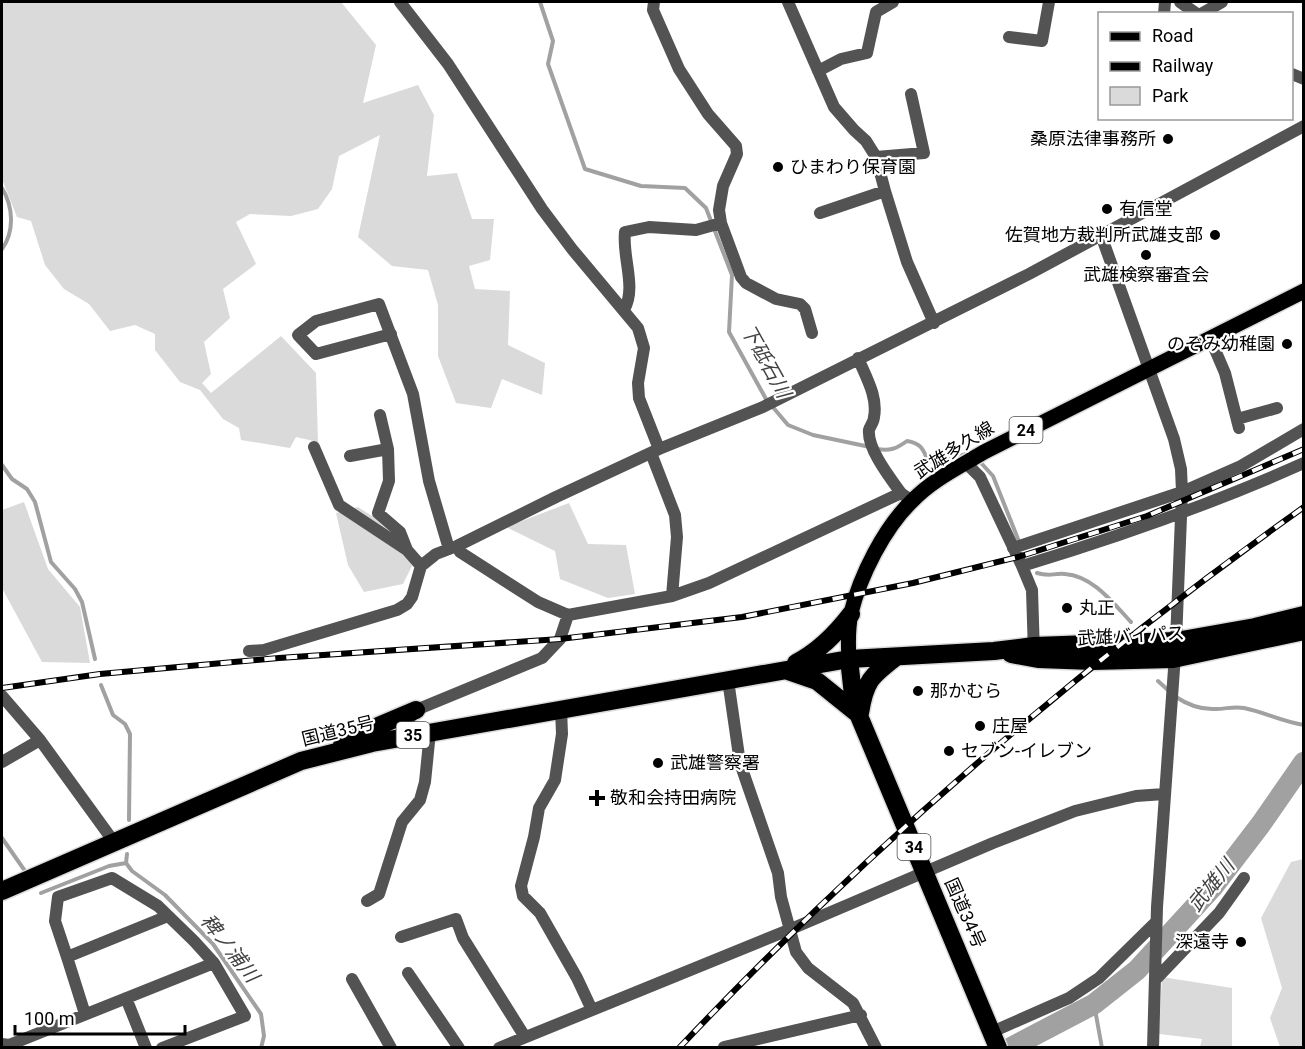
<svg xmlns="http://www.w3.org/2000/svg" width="1305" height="1049" viewBox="0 0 1305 1049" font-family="Roboto,'Noto Sans JP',sans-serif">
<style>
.green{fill:#dadada}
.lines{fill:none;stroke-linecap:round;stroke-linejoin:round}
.stream{stroke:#a1a1a1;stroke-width:4}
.river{stroke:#a1a1a1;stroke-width:21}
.major-casing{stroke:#dbdbdb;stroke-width:18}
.highway-casing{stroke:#dbdbdb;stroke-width:21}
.minor{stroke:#535353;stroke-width:12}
.major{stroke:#000;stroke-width:15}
.highway{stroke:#000;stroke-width:18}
.rail-casing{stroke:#000;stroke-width:6}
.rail{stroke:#fff;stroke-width:4;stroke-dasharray:11;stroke-linecap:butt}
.poi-dot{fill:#000;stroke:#fff;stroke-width:2}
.labels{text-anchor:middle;stroke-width:4.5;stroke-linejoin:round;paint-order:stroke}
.shield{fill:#fff;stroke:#4c4c4c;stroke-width:1.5}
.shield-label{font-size:16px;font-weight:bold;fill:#000}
.poi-label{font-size:18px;fill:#000;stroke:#fff;text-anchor:start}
.street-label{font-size:18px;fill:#000;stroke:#fff}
.water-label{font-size:20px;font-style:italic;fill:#424242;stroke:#fff}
</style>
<rect width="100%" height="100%" fill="#fff"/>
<path class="green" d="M2,2H341L376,45L363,103L418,85L434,115L427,176L457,173L472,219H494L490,260L469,266L475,289L510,291L508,345L545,363L542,395L502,379L491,408L456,403L438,356V305L428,270L392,266L358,237L380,135L339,156L332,189L318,209L291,216L250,214L236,222L256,264L223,289L230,318L204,342L211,374L202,383L211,393L281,336L316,373L318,442L296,437L290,448L241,440L239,428L223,419L200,390L180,382L155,350V334L135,325L110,331L89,304L64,289L45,265L31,221L17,217L2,179Z
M24,502L48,569L80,607L90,663L42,662L2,588V510Z
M569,503L588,544L626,545L635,594L608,598L560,579L555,551L506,527Z
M358,507L394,530L412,566L403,584L364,592L348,565L336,513Z
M1303,859V1047H1280L1270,1018L1282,988L1261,918L1291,862Z
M1162,977L1232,988V1047H1200L1202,1039L1159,1034Z"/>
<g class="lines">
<path class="stream" d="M540,2L553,41L548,64L585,169L641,186L685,188L706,208L732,275L729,332L766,399L788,425L813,435L870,447
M2,188C13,206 15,231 2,249
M877,449C890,451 896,449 907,441C920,443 923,448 928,461L938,462L966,454
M982,464L993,476L1018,539
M2,465L12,479L27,489L35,502L51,562L75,589L82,602L95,659
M1037,573C1050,577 1053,573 1065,574C1093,576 1113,603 1131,622
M1158,681L1170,692
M101,685L113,715L125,724L130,734L129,820
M1176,697C1188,705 1201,710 1216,709C1226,709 1234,706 1244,708C1264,712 1283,722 1304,725
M2,838L25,871
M127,854L126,863L132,871L165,895L213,944L261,1014L264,1036L261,1048
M41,893L109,866L126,863
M1094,1004L1102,1048"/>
<path class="river" d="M1010,1048L1094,1004L1137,970L1212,888L1261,824L1304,762"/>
<g class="major-casing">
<path id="major" d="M849,659C848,644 848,628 851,613C860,576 884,528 912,501C932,480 959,467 984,452L1304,291"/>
</g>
<g class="highway-casing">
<path id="highway" d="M1011,654L1038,659L1093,661L1173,659L1304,631
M849,659L853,695L859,716L998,1048
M796,663C819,651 835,635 851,614
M788,671L817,681L858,714
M860,713C865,681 871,676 896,657
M342,745L357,735L416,710
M2,891L301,761L372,743L849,659L994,651L1034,646L1176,641L1255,627L1304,615"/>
</g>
<path class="minor" d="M400,2L448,64L542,209L572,249L638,328L644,348L638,383L639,398L659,449
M654,2L653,10L679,69L708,114L736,146L737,154L723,186L719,210L721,223L741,277L746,283L776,299L800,304L805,309L812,333
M788,2L834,107L854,130L866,141L876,157L885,191L907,262L934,323
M1180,2L1197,14
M1164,14L1165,2
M1201,14L1222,2
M1009,37L1042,41L1049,2
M818,71L841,59L867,53L876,12L893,2
M1292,74L1304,79
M876,157L924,153L911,94
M820,213L885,191
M1101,235L1174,439L1181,469L1182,492L1176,641L1157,907L1153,1048
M624,310C637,288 622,257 625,232L649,227L696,230L721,223
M391,334L316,354L298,335L316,321L379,304L413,394L429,481L449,549
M1210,338L1225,373L1239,428
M858,358C866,377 878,397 874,417C874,422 870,426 869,430C867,449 891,479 901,493
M380,415L388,449
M1237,419L1277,408
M314,447L339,505L407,550
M651,453L675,515L677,537L672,596
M350,456L388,449L389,481L378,513L400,532L407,550L421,566
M966,463L980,477L1022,566
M457,546L460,552L538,602L568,615L672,596L709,583L901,493L912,501
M1013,548L1182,492L1241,466L1304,429
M249,651L264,650L397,610L407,604L412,597L421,566L436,554L457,546L556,497L659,449L763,407L1029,274L1304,126
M1034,653L1032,590L1022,566C1118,537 1212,504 1304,463
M728,680L740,763L778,873L781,897L796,952L808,968L853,1003L876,1048
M2,696L40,740L114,842
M561,709L562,734L555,780L539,808L534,837L521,886L523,896L540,913L577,978L592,1010
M409,736C405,725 408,719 416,710L542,658L560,639L568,615
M2,762L40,740
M367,901L379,894L402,822L420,800L425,782L430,732
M401,937L456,919L463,938L525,1037
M67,957L55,921L58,897L112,878L158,906L194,941L214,963L245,1016L162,1048
M408,973L459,1048
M352,979L391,1048
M1155,980L1219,913L1244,878
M126,998L146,1048
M85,1014L67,957L168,916
M992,1032L1069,998L1099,978L1156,922
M2,1044L9,1045L214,963
M724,1047L861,1015
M499,1048L791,929L993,843L1075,811L1136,796L1164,794"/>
<use href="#major" class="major"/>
<use href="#highway" class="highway"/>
<g class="rail-casing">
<path id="rail" d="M2,688L100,674L279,658L560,639L742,617L913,583L1018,557L1147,516L1304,449
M679,1048C869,847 1079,667 1304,507"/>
</g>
<use href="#rail" class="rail"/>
</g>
<g class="poi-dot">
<circle cx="1168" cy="139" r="6"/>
<circle cx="778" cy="167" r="6"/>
<circle cx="1107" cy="209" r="6"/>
<circle cx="1215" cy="235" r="6"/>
<circle cx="1146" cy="255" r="6"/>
<circle cx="1287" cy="344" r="6"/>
<circle cx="1067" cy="608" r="6"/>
<circle cx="918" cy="691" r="6"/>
<circle cx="980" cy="726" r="6"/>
<circle cx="949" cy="751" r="6"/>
<circle cx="658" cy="763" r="6"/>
<path d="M594 789h6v6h6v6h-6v6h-6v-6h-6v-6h6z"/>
<circle cx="1241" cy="942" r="6"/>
</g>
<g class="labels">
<g class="shield">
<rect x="1009.5" y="417" width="33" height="26" rx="4.5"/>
<rect x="396.5" y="722" width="33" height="26" rx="4.5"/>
<rect x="897.5" y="834" width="33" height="26" rx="4.5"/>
</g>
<g class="shield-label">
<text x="1026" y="436">24</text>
<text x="413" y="741">35</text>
<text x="914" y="853">34</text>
</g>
<g class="poi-label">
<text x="1156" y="145" text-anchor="end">桑原法律事務所</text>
<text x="790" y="173">ひまわり保育園</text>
<text x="1119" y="215">有信堂</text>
<text x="1203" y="241" text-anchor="end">佐賀地方裁判所武雄支部</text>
<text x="1146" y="281" text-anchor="middle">武雄検察審査会</text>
<text x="1275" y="350" text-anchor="end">のぞみ幼稚園</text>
<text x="1079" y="614">丸正</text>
<text x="930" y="697">那かむら</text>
<text x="992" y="732">庄屋</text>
<text x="961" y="757">セブン-イレブン</text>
<text x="670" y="769">武雄警察署</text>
<text x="610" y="804">敬和会持田病院</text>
<text x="1229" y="948" text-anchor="end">深遠寺</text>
</g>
<g class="street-label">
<text transform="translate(954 450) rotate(-32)" y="6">武雄多久線</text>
<text transform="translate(1131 636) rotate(-3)" y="6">武雄バイパス</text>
<text transform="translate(338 731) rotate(-14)" y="6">国道35号</text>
<text transform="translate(965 913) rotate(66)" y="6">国道34号</text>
</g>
<g class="water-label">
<text transform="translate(766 361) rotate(61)" y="7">下砥石川</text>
<text transform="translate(1211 885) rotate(-51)" y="7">武雄川</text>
<text transform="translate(230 948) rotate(52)" y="7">稗ノ浦川</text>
</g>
</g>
<rect width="1305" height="1049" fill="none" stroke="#000000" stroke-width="6"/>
<rect x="1098" y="12" width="195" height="108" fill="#ffffff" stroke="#999999" stroke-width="1.5"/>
<rect x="1110" y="32" width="30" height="9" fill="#000000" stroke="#999999" stroke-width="1.5"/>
<text x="1152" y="42" font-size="18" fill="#000000">Road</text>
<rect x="1110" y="62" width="30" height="9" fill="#000000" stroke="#999999" stroke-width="1.5"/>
<text x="1152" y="72" font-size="18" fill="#000000">Railway</text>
<rect x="1110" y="87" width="30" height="18" fill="#dadada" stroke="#999999" stroke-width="1.5"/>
<text x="1152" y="102" font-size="18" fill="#000000">Park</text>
<path d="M15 1025v9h170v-9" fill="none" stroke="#000000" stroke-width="3"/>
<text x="24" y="1025" font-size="18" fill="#000000" stroke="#ffffff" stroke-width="4.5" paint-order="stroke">100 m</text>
</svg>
